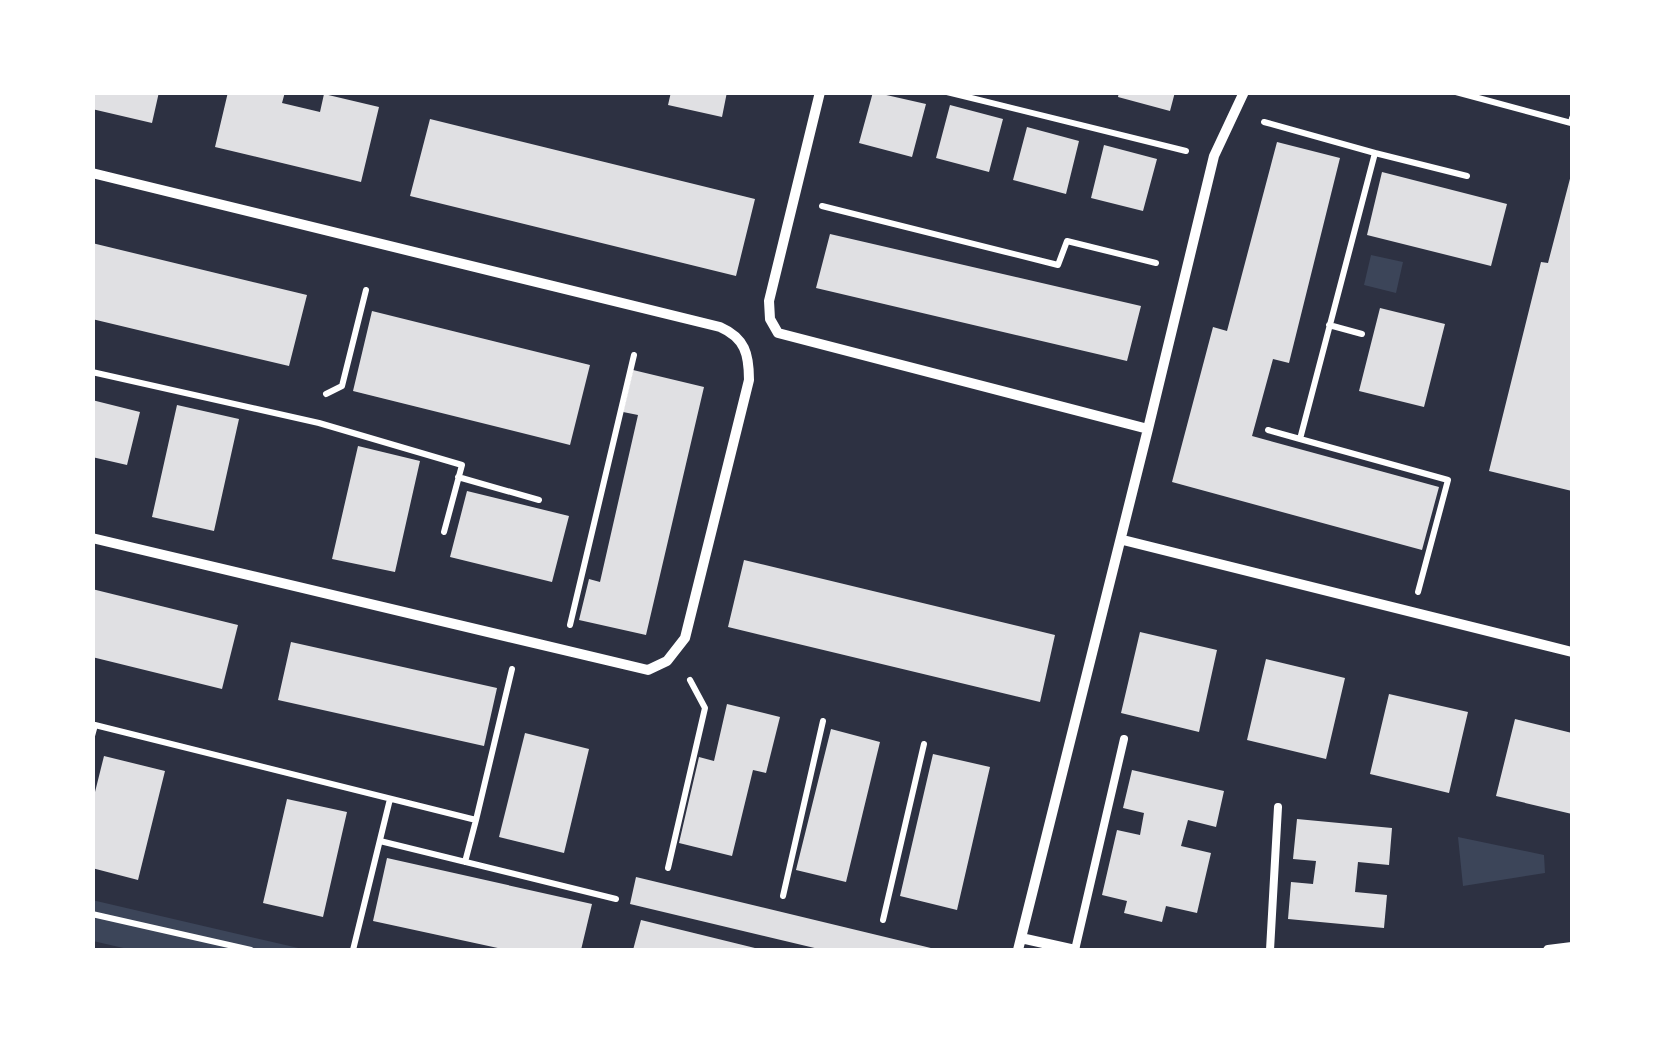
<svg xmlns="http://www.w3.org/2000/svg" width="1665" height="1043" viewBox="0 0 1665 1043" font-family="'DejaVu Sans',sans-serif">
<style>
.green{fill:#3c4559}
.building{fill:#e0e0e3}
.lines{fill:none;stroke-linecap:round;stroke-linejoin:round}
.path{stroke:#fff;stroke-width:6}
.service{stroke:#fff;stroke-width:8}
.minor{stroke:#fff;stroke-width:10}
</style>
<rect width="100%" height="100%" fill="#2d3142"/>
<path class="green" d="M1371,255L1403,262L1396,293L1364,285Z
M1458,837L1544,855L1545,873L1463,886Z
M92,900L307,950H132L93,941Z"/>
<path class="building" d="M92,92H159L152,123L92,109Z
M228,92H285L282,103L320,112L324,94L379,107L361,182L215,147Z
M671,92H727L722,117L668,105Z
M873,92L926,104L912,157L859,143Z
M1119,92H1175L1170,111L1118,97Z
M950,105L1003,119L989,172L936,158Z
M430,119L755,199L736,276L410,196Z
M1027,127L1079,141L1066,194L1013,180Z
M1277,142L1340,158L1289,363L1273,359L1252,436L1439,487L1422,550L1172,482L1213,327L1227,331Z
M1104,145L1157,159L1143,211L1091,198Z
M1572,171V491L1489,471L1541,262L1548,263Z
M1382,172L1507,204L1491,266L1367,235Z
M830,234L1141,306L1127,361L816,288Z
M92,243L307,295L289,366L92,319Z
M1380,308L1445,324L1424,407L1359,391Z
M372,311L590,365L570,445L353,391Z
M633,370L704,387L646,635L579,620L589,579L600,582L638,415L623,412Z
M92,400L140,412L127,465L92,457Z
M177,405L239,419L214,531L152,517Z
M358,446L420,461L395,572L332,559Z
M467,491L569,516L552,582L450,557Z
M744,560L1055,635L1040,702L728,627Z
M92,589L238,625L222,689L92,657Z
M1140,632L1217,650L1199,732L1121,713Z
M291,642L497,688L484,746L278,700Z
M1266,659L1345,678L1326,759L1247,740Z
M1389,694L1468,712L1449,793L1370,774Z
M727,704L780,717L766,773L753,770L732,856L679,843L699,757L714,761Z
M1515,719L1572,733V814L1496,796Z
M831,729L880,742L846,882L796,870Z
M525,733L589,749L564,853L499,837Z
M933,754L990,767L957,910L900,896Z
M104,756L165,771L138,880L92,868V804Z
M1132,770L1224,791L1216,827L1188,820L1181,846L1211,853L1197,913L1166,906L1162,922L1124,913L1127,901L1102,895L1117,830L1140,835L1144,813L1123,808Z
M287,799L347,812L323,917L263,903Z
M1297,819L1392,828L1389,865L1358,862L1355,892L1387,895L1384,928L1288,919L1291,882L1313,884L1316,861L1293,859Z
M387,858L592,904L581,950H507L373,921Z
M636,877L935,949V950H823L630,904Z
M641,920L759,949V950H633Z"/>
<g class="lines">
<path class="path" d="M947,92L1186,151
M1456,92L1571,123L1572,118
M1264,122L1375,153L1300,439L1448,480L1418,592
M1375,153L1467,176
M822,206L1058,265L1067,241L1156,263
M1329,325L1362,334
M92,372L319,423L462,465L444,532
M326,394L342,386L366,290
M1268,430L1300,439
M458,477L539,500
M570,625L634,355
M92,736L95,725L476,820L512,669
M380,841L616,899
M465,862L476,820
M668,868L705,708L690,680
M783,896L823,721
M92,914L251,950
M883,920L924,744
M353,950L390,799"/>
<path class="service" d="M1075,950L1124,739
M1270,950L1278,807"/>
<path class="minor" d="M820,92L769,301L770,319L778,333L1148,429L1018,950
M92,173L720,327C745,338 749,354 749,380L685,638L667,661L648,670L92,538
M1148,429L1214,156L1244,92
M1123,540L1572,652
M1021,938L1075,950
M1548,950L1572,947"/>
</g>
<rect width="1665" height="1043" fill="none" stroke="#ffffff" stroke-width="190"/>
</svg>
